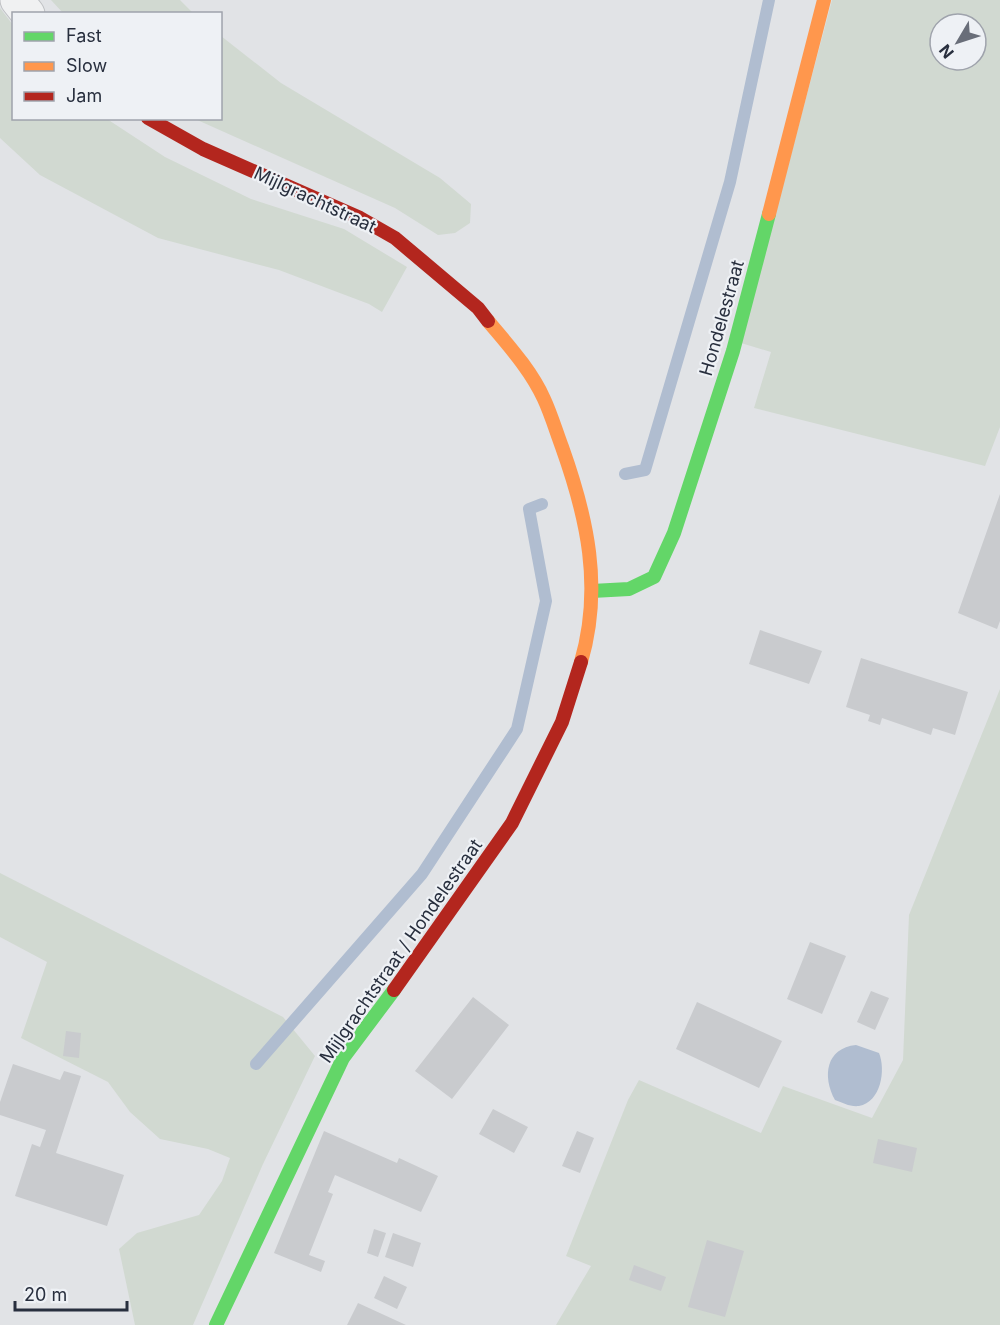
<svg xmlns="http://www.w3.org/2000/svg" width="1000" height="1325" viewBox="0 0 1000 1325" font-family="Inter,sans-serif">
<style>
.green{fill:#d1d9d1;fill-rule:evenodd}
.water{fill:#b0bdd0}
.lines{fill:none;stroke-linecap:round;stroke-linejoin:round}
.stream{stroke:#b0bdd0;stroke-width:12}
.building{fill:#c9cbce}
.street-casing{stroke:#bfc1c4;stroke-width:35}
.street{stroke:#f0f1f2;stroke-width:33}
.fast{stroke:#63d668;stroke-width:14}
.slow{stroke:#ff974d;stroke-width:14}
.jam{stroke:#b3261e;stroke-width:14}
.labels{text-anchor:middle;stroke-width:4.5;stroke-linejoin:round;paint-order:stroke}
.street-label{font-size:18px;fill:#282f3e;stroke:#eef1f5}
</style>
<rect width="100%" height="100%" fill="#e1e3e6"/>
<path class="green" d="M51,0H180L193,13H63Z
M832,0H1000V427L985,466L754,408L771,352L741,343ZM940,24H976V60H940Z
M0,8L13,25L14,118L107,119L165,157L251,199L344,229L407,267L382,312L369,304L279,270L158,238L40,175L0,138Z
M221,36L281,83L440,178L471,204L470,223L455,233L438,235L395,208L195,119L220,118Z
M1000,689V1325H556L591,1266L566,1256L628,1100L639,1080L761,1133L783,1086L872,1118L903,1060L909,915Z
M0,873L283,1017L315,1056L263,1164L193,1325H135L119,1249L137,1233L199,1215L222,1181L230,1158L208,1149L160,1139L130,1112L108,1082L21,1038L47,962L0,937Z"/>
<path class="water" d="M856,1045L879,1053C886,1070 881,1102 859,1106C850,1107 843,1103 835,1100C822,1076 826,1048 856,1045Z"/>
<g class="lines">
<path class="stream" d="M625,474L645,470L730,182L769,0
M256,1064L422,874L517,729L546,601L529,509L542,504"/>
</g>
<path class="building" d="M1000,494V621L997,629L958,613Z
M760,630L822,651L809,684L749,664Z
M861,658L968,692L955,735L933,728L931,735L882,718L880,725L868,721L870,715L846,707Z
M810,942L846,956L822,1014L787,999Z
M871,991L889,998L875,1030L857,1022Z
M473,997L509,1025L452,1099L415,1071Z
M697,1002L782,1041L759,1088L676,1049Z
M66,1031L81,1033L79,1058L63,1056Z
M13,1064L60,1080L64,1071L81,1076L56,1153L124,1175L107,1226L15,1196L32,1144L40,1147L46,1130L0,1115V1102Z
M493,1109L528,1127L514,1153L479,1134Z
M324,1131L397,1163L399,1158L438,1176L421,1212L335,1175L328,1192L333,1194L309,1255L325,1261L321,1272L274,1253Z
M577,1131L594,1138L580,1173L562,1166Z
M878,1139L917,1148L912,1172L873,1163Z
M374,1229L386,1233L378,1257L367,1253Z
M393,1233L421,1243L413,1267L385,1257Z
M707,1240L744,1251L725,1317L688,1307Z
M634,1265L666,1277L661,1291L629,1280Z
M384,1276L407,1287L397,1309L374,1298Z
M358,1303L406,1325H347Z"/>
<g class="lines">
<g class="street-casing">
<path id="street" d="M17,0L28,14"/>
</g>
<use href="#street" class="street"/>
<path class="fast" d="M592,591L629,589L654,577L674,533L733,351L769,214
M216,1325L343,1058L394,990"/>
<path class="slow" d="M769,214L824,0
M488,321C508,345 531,370 544,399C551,414 556,431 562,447C587,517 603,587 581,662"/>
<path class="jam" d="M148,118L203,149L360,218L395,238L478,308L488,321
M394,990L512,823L562,722L581,662"/>
</g>
<g class="labels">
<g class="street-label">
<text transform="translate(315 200) rotate(25)" y="6">Mijlgrachtstraat</text>
<text transform="translate(722 318) rotate(-74)" y="6">Hondelestraat</text>
<text transform="translate(401 951) rotate(-55)" y="6">Mijlgrachtstraat / Hondelestraat</text>
</g>
</g>
<rect x="12" y="12" width="210" height="108" fill="#eef1f5" stroke="#9fa3ac" stroke-width="1.5"/>
<rect x="24" y="32" width="30" height="9" fill="#63d668" stroke="#9fa3ac" stroke-width="1.5"/>
<text x="66" y="42" font-size="18" fill="#282f3e">Fast</text>
<rect x="24" y="62" width="30" height="9" fill="#ff974d" stroke="#9fa3ac" stroke-width="1.5"/>
<text x="66" y="72" font-size="18" fill="#282f3e">Slow</text>
<rect x="24" y="92" width="30" height="9" fill="#b3261e" stroke="#9fa3ac" stroke-width="1.5"/>
<text x="66" y="102" font-size="18" fill="#282f3e">Jam</text>
<g transform="translate(958 42) rotate(231)"><circle r="28" fill="#eef1f5" stroke="#9fa3ac" stroke-width="1.5"/>
<path d="M0-4.5L10 22L0 15L-10 22Z" fill="#696e79"/>
<text y="-9" font-size="16" font-weight="bold" text-anchor="middle" fill="#282f3e">N</text>
</g>
<path d="M15 1301v9h112v-9" fill="none" stroke="#282f3e" stroke-width="3"/>
<text x="24" y="1301" font-size="18" fill="#282f3e" stroke="#eef1f5" stroke-width="4.5" paint-order="stroke">20 m</text>
</svg>
